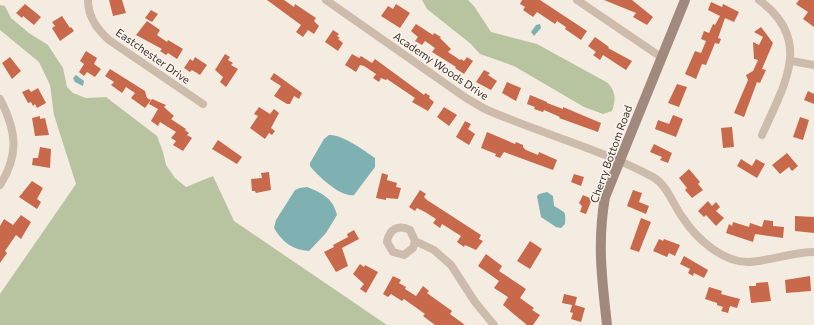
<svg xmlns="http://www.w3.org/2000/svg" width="814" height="325" viewBox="0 0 814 325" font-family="Commissioner,sans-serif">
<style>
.green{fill:#b8c4a0}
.water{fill:#7fb0b2}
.building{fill:#c8694b}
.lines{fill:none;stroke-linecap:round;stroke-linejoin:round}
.minor{stroke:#cdbbac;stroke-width:8}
.secondary{stroke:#a18a7d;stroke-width:10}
.labels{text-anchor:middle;stroke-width:3;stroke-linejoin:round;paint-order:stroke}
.street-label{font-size:11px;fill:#3b302b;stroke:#fbf5ee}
</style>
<rect width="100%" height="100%" fill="#f4ebe1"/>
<path class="green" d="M422,0H468L474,6L491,32L537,44L608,83C616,93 616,99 612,111L603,114L584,107L514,66L480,54L471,44L427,9Z
M0,5L5,6L11,18L29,33L48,45L63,68L67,87L73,93L86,98L106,97L157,136L163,152L166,165L175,178L186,187L213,176L234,221L387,325H0V294L76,184L54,115L50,85L39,62L0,30Z"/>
<path class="water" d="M540,24L541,28L534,36L531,32L536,25Z
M76,75L84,81L83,86L75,82L73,78Z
M329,135C342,134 365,151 375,158V167L354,195C341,198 317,175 310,166V163L324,139Z
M307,187C322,193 333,198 337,215L326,233L309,251C293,250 282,242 274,228L276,220L295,190L300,188Z
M547,192L553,196L554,206C565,213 566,210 565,224L561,228L556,227L541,217L537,196L539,194Z"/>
<path class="building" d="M109,0H122L126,13L113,16Z
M267,0H284L294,7L295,4L316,18L314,21L319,26L314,34L308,30L303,37L296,32L301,25Z
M522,0H540L587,31L581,40L565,29L566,27L557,21L555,24L537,12L533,17L523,10L525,7L520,4Z
M604,0H632L653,17L647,25L633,17L636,13Z
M799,0H814V27L803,19L808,12L796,4Z
M711,2L722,7L723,4L739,12L734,22L725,18L718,38L721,39L719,44L715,43L706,65L702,64L696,79L685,74L695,51L701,53L706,41L701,39L704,31L709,33L713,24L715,25L720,16L708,10Z
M25,4L41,17L34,25L23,16L22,18L16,13Z
M396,4L410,13L400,28L381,16L388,6L393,9Z
M151,10L158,14L152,22L145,18Z
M62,16L70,28L71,27L74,31L60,41L52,28L55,26L52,22Z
M147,21L160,30L157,35L167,42L168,40L183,49L177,59L168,53L166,55L160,51L162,49L136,35Z
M416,24L433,35L434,33L441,37L440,38L451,49L448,52L460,60L461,59L464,61L467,57L473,61L464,74L455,68L456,67L432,52L435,48L425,41L422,45L415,41L418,37L411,31Z
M761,27L773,43L762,69L766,70L760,83L757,82L744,117L734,113L748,80L746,75L753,71L758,60L754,59L753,42L759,45L763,37L754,32Z
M333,30L339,34L337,36L340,38L338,39L343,43L338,51L325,42Z
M595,37L609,47L608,48L632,61L626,70L603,55L600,60L593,55L596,52L588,46Z
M86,51L97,58L94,64L101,69L95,77L87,72L84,76L79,72L84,64L80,61Z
M225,54L230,57L228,60L233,63L231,65L238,69L226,87L220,82L223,77L215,70Z
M352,54L359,58L361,56L372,63L375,59L424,95L425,93L430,96L429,98L434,102L428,111L412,102L415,98L387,79L386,80L381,78L379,82L373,78L376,74L364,66L360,65L356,72L345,65Z
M10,57L21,71L12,79L2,63Z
M195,57L207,65L200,75L192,70L190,72L184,68L190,59L193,61Z
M110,69L145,91L147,98L151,100L145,108L131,98L135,93L126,87L122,93L111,85L114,82L105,76Z
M484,70L490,73L488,75L497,81L491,90L476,82Z
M274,73L302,93L299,99L294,96L290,104H287L274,96L281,86L270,79Z
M507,82L521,88L516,101L502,93Z
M677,84L687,87L679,107L668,103Z
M38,88L46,103L37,108L35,104L33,106L31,102L28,103L22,92L29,89L31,92Z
M808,91L814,94V104L804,100Z
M530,95L547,102V103L563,109V107L601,123L598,132L559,118L560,117L544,110L543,112L534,109L535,107L527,104Z
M152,99L166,105L164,107L174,116L171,119L186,129L185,130L189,133L187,135L192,138L183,151L173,145L176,141L171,138L176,132L160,122L158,126L151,121L158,109L149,104Z
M259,107L270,114L274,109L279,113L271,128L275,131L272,135L269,133L265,139L250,128L258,116L254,114Z
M444,107L457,115L449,126L437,117Z
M673,115L683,119L676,137L655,129L658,120L669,124Z
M40,116V119L45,118L49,135L35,136L32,118Z
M800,117L809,120L803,140L793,137Z
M465,121L471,124L468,129L475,134L469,145L456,137Z
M732,127L734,147L723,148L721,128Z
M487,132L515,144L516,142L523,145V147L526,150L538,155L539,152L557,160L553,170L504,152L500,158L495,156L496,154L481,148Z
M218,140L242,157L237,164L212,149Z
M654,144L672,153L668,163L660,160L662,157L650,152Z
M40,147L51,149L50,168L32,165L33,158H38Z
M787,153L798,166L792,171L789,167L780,174L772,165Z
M741,159L752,166L756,159L765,164L757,178L737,166Z
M689,169L700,182L698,184L703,190L692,198L685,190L687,188L679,178Z
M269,172L271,190L256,193L255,191H252L251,179L262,178L261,173Z
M382,173L388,175L387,180L397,183L396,187L401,188L398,199L386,198V200L376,198Z
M574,174L584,177L581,186L571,182Z
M32,181L43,188L37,199L41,202L37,209L19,197Z
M420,190L426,194L424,197L427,200L481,235L479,239L483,241L476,250L465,245L464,247L457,242L461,236L442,224L440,228L433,223L436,219L425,212L417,208L415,211L409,207Z
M633,190L642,193L639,202L649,206L646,214L627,206Z
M583,195L592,199L586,214L580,212L582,206L579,203Z
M708,201L712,206L716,202L720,207L716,211L724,218L716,226L706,215L704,217L698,211Z
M21,215L31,222L21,239L16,235L5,251L7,253L0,263V226L4,219L13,225Z
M795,216L814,217V233L795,231Z
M641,218L651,222L639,252L630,249Z
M764,220L773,221V226L784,227L783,238L755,234L753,242L726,233L729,224L732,226L733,222L749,227L750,223L762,227Z
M354,230L359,239L342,248L348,266L336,272L324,252L334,247L333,245L348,237L347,234Z
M659,239L663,241L664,239L680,245L675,256L669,253L667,257L653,251Z
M530,241L542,249L530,269L517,261Z
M486,254L502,266L499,271L526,289L520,298L534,308L532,310L540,315L533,325H527L503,305L508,297L494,288L499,281L478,266Z
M684,256L708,270L704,278L694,273L693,276L688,273L690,269L680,264Z
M360,264L364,267L365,265L378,272L366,293L360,289L364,284L353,274Z
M393,276L401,280L399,283L406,287L405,289L416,296L423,286L429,291L427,293L452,311L450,314L465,325H435L423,316L425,314L404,299L402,301L391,294L388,297L383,294Z
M810,276L811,291L786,293L785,280Z
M768,282L771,301L751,303L749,286H756V283Z
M709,287L722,291L721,294L740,299L737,308L730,306L728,313L721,311L723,307L717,305V303L705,299Z
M564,294L577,297L575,305L585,308L581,322L571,319L573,313L570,312L572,305L562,303Z"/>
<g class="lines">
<path class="minor" d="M88,0C88,17 97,29 109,40L203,104
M326,0L466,98L485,109C539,133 601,149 653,177C668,186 673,205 683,218C696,238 722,262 748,262C771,261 792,252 814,252
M577,0L661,57
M759,0C814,40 784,85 762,135
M792,61L814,65
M0,99C16,130 20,154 0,185
M415,241L413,248L404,255L393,252L387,242C389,229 399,224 410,230L415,241L434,250L451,265L475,302L494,325"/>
<path class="secondary" d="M607,325C602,280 597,243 605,197L685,0"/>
</g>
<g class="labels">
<g class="street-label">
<text transform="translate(153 56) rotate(35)" y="4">Eastchester Drive</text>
<text transform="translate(441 66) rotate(34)" y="4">Academy Woods Drive</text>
<text transform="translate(611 154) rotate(-70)" y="4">Cherry Bottom Road</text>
</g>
</g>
</svg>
